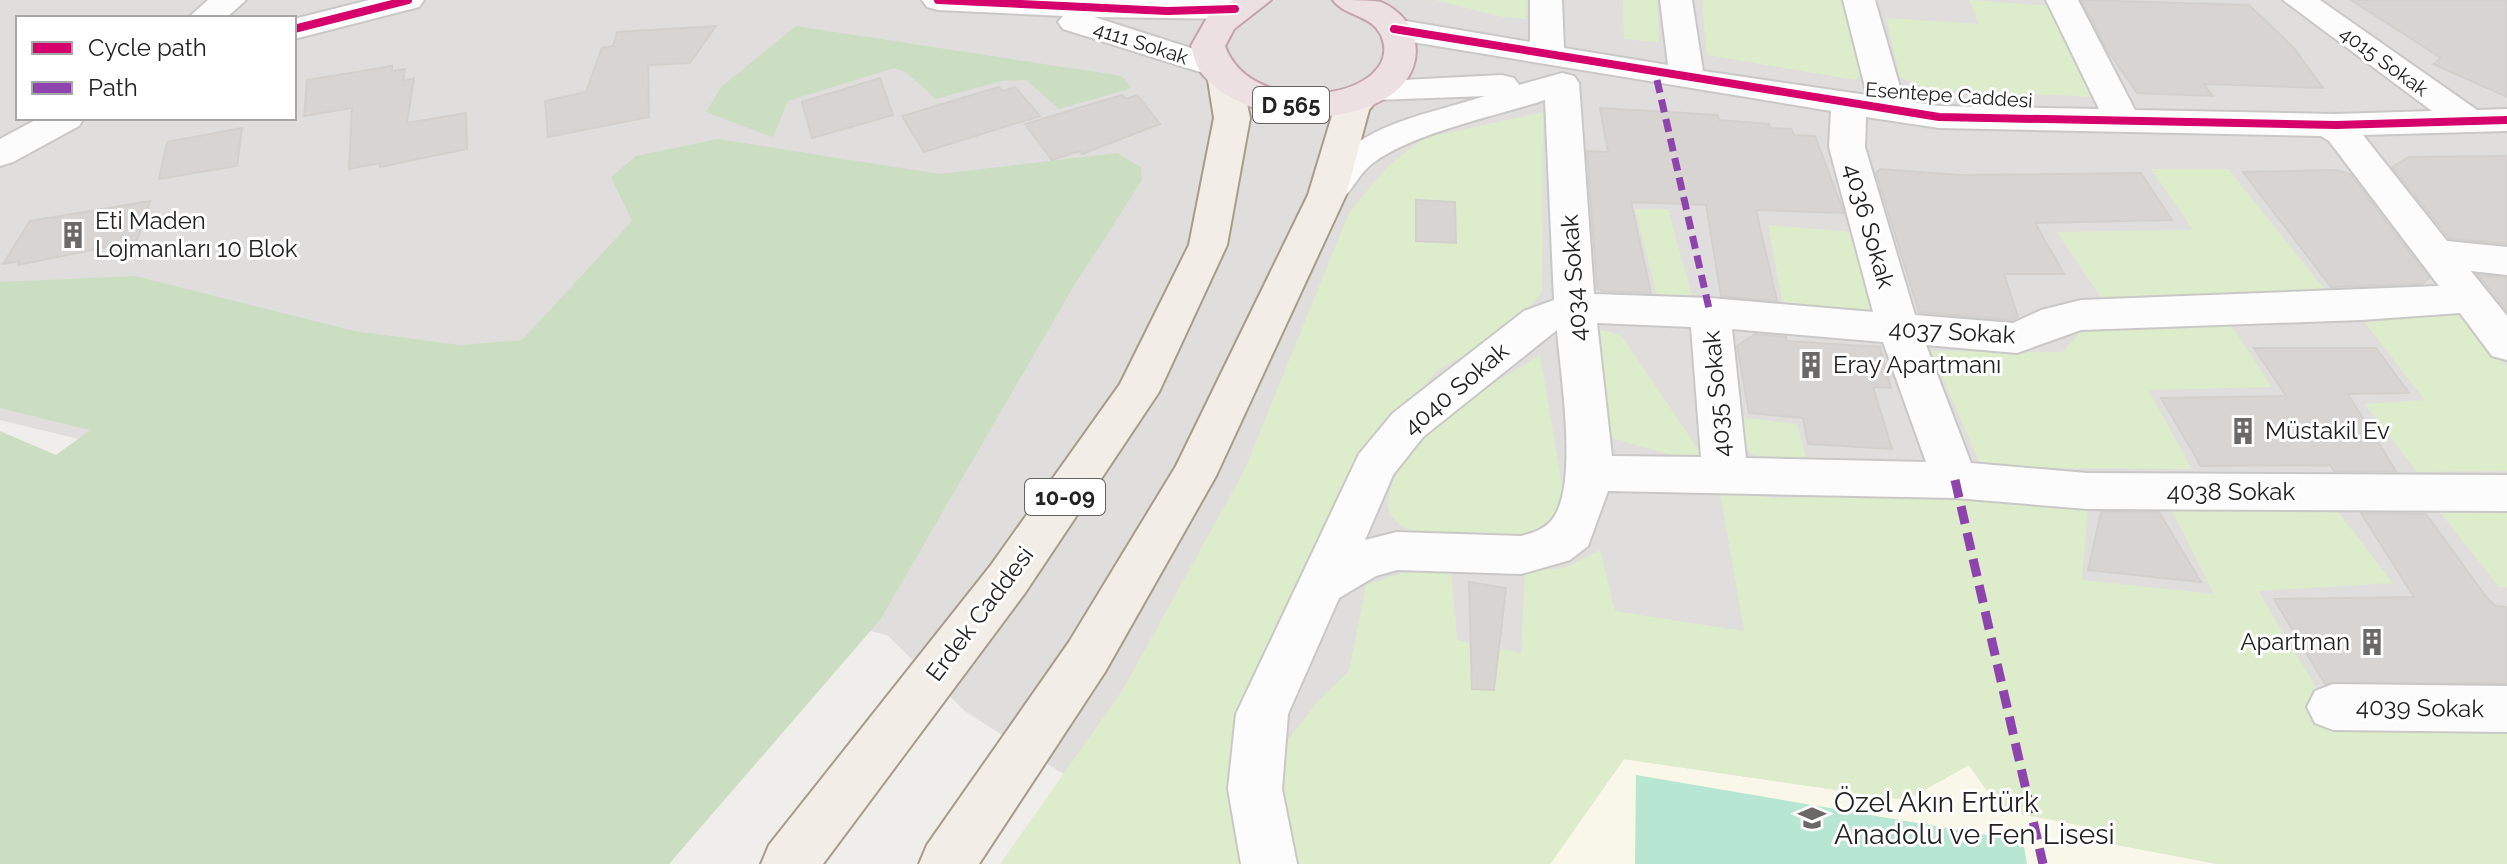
<svg xmlns="http://www.w3.org/2000/svg" width="2507" height="864" viewBox="0 0 2507 864" font-family="Raleway,sans-serif">
<style>
.residential{fill:#dfdedc;fill-rule:evenodd}
.education{fill:#f8f7e8}
.grass{fill:#ddeccb}
.forest{fill:#cbdec1}
.pitch{fill:#b7e6d2}
.building{fill:#d7d4d2;stroke:#d3d0cc;stroke-width:2}
.lines{fill:none;stroke-linecap:round;stroke-linejoin:round}
.minor-casing{stroke:#c9c8c7;stroke-width:4}
.major-casing{stroke:#a79c86;stroke-width:4}
.highway-casing{stroke:#c5a2ac;stroke-width:4}
.minor{fill:#fdfcfc;fill-rule:evenodd}
.major{fill:#f3ede7;fill-rule:evenodd}
.highway{fill:#ece0e2;fill-rule:evenodd}
.quiet-far1{stroke:#8e44ad;stroke-width:7;stroke-dasharray:13 7;stroke-linecap:butt}
.quiet{stroke:#8e44ad;stroke-width:9;stroke-dasharray:18 9;stroke-linecap:butt}
.cycleway-casing{stroke:#fff;stroke-width:12}
.cycleway{stroke:#d6006c;stroke-width:8}
.labels{text-anchor:middle;stroke-width:6;stroke-linejoin:round;paint-order:stroke}
.far-street-label{font-size:20px;fill:#222;stroke:#fff}
.shield{fill:#fff;stroke:#646464;stroke-width:2}
.shield-label{font-size:22px;font-weight:bold;fill:#222}
.poi-label{font-size:24px;fill:#222;stroke:#fff;text-anchor:start}
.street-label{font-size:24px;fill:#222;stroke:#fff}
.near-poi-label{font-size:28px;fill:#222;stroke:#fff;text-anchor:start}
</style>
<rect width="100%" height="100%" fill="#f0eeeb"/>
<path class="residential" d="M0,0H2507V864H1205L966,712L887,635L0,420ZM18,18H294V118H18Z"/>
<path class="education" d="M1624,759L1906,800L1969,765L2000,810L2084,826L2087,839L2217,864H1550Z"/>
<path class="grass" d="M1435,0H1527L1526,19L1502,17Z
M1623,0H1657L1659,42L1624,39Z
M1702,0H1848L1865,72L1855,80L1707,55Z
M1969,0L2053,6L2094,97L1926,89L1900,77L1886,18L1979,24Z
M1543,112L1542,291L1517,327L1439,369L1369,445L1285,620L1251,864H1000L1122,691L1244,471L1349,213L1387,167L1424,138Z
M2151,169H2228L2326,291L2104,302L2057,232L2193,230Z
M1635,209H1668L1693,300H1658Z
M1768,225L1852,232L1874,318L1784,311Z
M2456,311L2507,367V471L2417,472L2365,404L2425,400L2365,323Z
M2092,321L2229,322L2272,387L2148,390L2192,469L1982,468L1931,351L2062,352Z
M1603,330L1622,336L1702,455L1683,458L1614,439L1600,418L1588,335Z
M1540,355L1564,497L1556,525C1545,529 1532,536 1521,537C1496,540 1467,535 1441,535C1342,531 1405,450 1446,415C1474,392 1510,375 1540,355Z
M1725,415L1797,424L1809,468C1761,461 1745,462 1725,415Z
M1720,492L1778,498L1936,494L2088,505L2082,580L2214,594L2170,507L2335,508L2393,583L2258,591L2340,727L2507,734V864H2217L2086,839L2084,826L2000,810L1969,765L1906,800L1624,759L1550,864H1296L1276,789L1283,747L1317,702L1349,671L1366,585L1401,573L1451,570L1457,640L1521,653L1525,571L1564,568L1600,550L1615,611L1744,631Z
M2432,502L2507,503V587H2499Z"/>
<path class="forest" d="M796,26L1122,76L1132,88L1059,109L1026,80L1001,81L936,99L907,73L894,68L788,101L773,137L706,112L721,87Z
M718,139L939,174L1117,153L1141,167L1142,180L1072,289L880,620L669,864H0V431L56,455L90,430L0,408V282L135,276L354,331L460,345L522,340L632,221L611,177L636,156Z"/>
<path class="pitch" d="M1636,775L2023,841L2027,864H1635Z"/>
<path class="building" d="M2081,0L2249,5L2293,47L2323,88L2204,84L2213,96L2137,93L2106,48Z
M2351,0H2507V97L2433,64L2441,58Z
M716,26L690,63L648,65L649,117L548,137L545,101L586,92L602,48L613,46L617,32Z
M392,66V71L405,69L403,81L414,78L407,123L466,113L467,149L380,167V163L349,169L352,108L304,116L307,80Z
M880,78L893,115L812,138L802,102Z
M999,87L1003,91L1015,87L1040,116L924,152L902,116Z
M1122,95L1126,99L1137,95L1160,124L1082,154L1080,151L1052,160L1025,124Z
M1600,108L1718,115L1719,120L1769,124L1770,128L1791,129L1794,135L1815,136L1844,213L1756,210L1777,301L1721,296L1706,205L1631,202L1651,293L1602,291L1597,288L1587,151L1608,152Z
M242,128L237,166L159,179L167,142Z
M2507,156V244L2449,238L2392,167L2409,157Z
M1880,169L1960,175L2141,173L2172,220L2035,223L2064,274H2004L2018,317L2012,320L1919,312L1876,173Z
M2336,170L2350,174L2429,278L2422,284L2331,287L2243,172Z
M1416,200L1455,202L1456,243L1416,241Z
M150,201L137,241L18,265L19,261L3,264L30,221Z
M2478,275L2507,278V311Z
M1755,334L1786,337L1787,341L1880,347L1891,388L1873,387L1892,449L1808,444L1803,418L1749,413L1737,346Z
M2254,348H2376L2409,393L2348,394L2396,471H2334L2330,465L2201,466L2161,398L2286,396Z
M2101,512H2159L2201,582L2088,570Z
M2361,513L2426,514L2487,598L2496,606L2507,607V683L2325,684L2274,599L2414,597Z
M1469,582L1506,588L1494,690L1472,689Z"/>
<g class="lines">
<g class="minor-casing">
<path id="minor" d="M208,0H246L226,18H188Z
M369,0H424L419,7L294,39V19Z
M922,0H1238L1247,2L1251,9L1247,16L1235,19L1094,17L1225,59L1230,66L1225,73L1213,76L1063,29L1058,22L1063,16L938,10L927,7Z
M1530,0H1562L1564,48L1668,65L1660,0H1692L1703,71L1867,95L1843,0H1875L1904,101L1939,106L2099,109L2046,0H2078L2135,110L2336,114L2432,111L2283,0H2320L2477,110L2507,109V131L2363,135L2447,241L2507,247V275L2471,271L2507,316V360L2492,356L2460,313L2361,320L2081,330L2017,353L1926,345L1971,463L2087,473L2507,475V511L2087,509L1955,498L1608,491L1588,546L1570,560L1521,574L1397,570L1376,576L1339,598L1288,714L1282,789L1297,864H1241L1228,789L1236,714L1359,454L1393,413L1524,311L1554,300L1545,100C1496,116 1413,133 1373,163C1350,180 1348,213 1314,204L1308,195C1354,123 1410,120 1485,96L1376,100L1364,96L1359,89L1364,82L1502,75L1514,78L1519,85L1562,73L1574,76L1579,83L1594,294L1710,298L1873,312L1829,147L1831,111L1394,39L1382,36L1377,29L1382,22L1394,19L1530,42ZM1866,117L1939,128L2321,136L2329,141L2439,286L2081,300L2041,310L2013,323L1915,315L1865,147ZM1597,323L1691,327L1701,457L1612,456ZM1732,329L1883,342L1926,462L1746,458ZM1557,330C1560,373 1581,493 1549,523C1541,531 1531,533 1521,536L1397,532L1365,540L1393,475L1423,437Z
M39,118H84L79,126L13,162L0,166V139Z
M2333,684L2507,686V732L2333,730L2315,723L2307,707L2315,691Z"/>
</g>
<g class="major-casing">
<path id="major" d="M1225,70L1237,73L1242,80L1250,118L1227,245L1159,392L1025,593L823,864H761L769,845L991,565L1120,384L1189,245L1214,118L1208,80L1213,73Z
M1362,85L1374,88L1380,96L1369,110L1346,195L1216,476L1105,672L979,864H919L927,845L1069,642L1176,466L1308,195L1334,109L1350,88Z"/>
</g>
<g class="highway-casing">
<path id="highway" d="M1233,0H1271L1234,29L1225,46C1252,123 1409,98 1381,35C1372,15 1344,16 1333,0C1347,0 1368,0 1381,2C1420,19 1428,64 1396,91C1346,131 1244,124 1203,75C1196,67 1194,56 1191,46L1208,16Z"/>
</g>
<use href="#minor" class="minor"/>
<use href="#major" class="major"/>
<use href="#highway" class="highway"/>
<path class="quiet-far1" d="M1657,80L1710,313"/>
<path class="quiet" d="M1955,480L2043,864"/>
<g class="cycleway-casing">
<path id="cycleway" d="M938,0L1167,11L1235,9
M294,29L408,0
M1394,29L1939,117L2336,125L2507,120"/>
</g>
<use href="#cycleway" class="cycleway"/>
</g>
<defs>
<g id="building-bare" transform="scale(2.16)"><path d="M-4-6H4V6H1V3H-1V6H-4ZM-2.5-4.3h1.7v1.8h-1.7ZM.8-4.3h1.7v1.8H.8ZM-2.5-1h1.7V.8h-1.7ZM.8-1h1.7V.8H.8Z" fill="#6a6968" stroke="#fff" stroke-width="2.5" paint-order="stroke"/></g>
<g id="school-bare" transform="scale(2.16)"><path d="M0-5L7-2L0 1L-7-2ZM-4 1L0 2.5L4 1V4Q0 6-4 4Z" fill="#6a6968" stroke="#fff" stroke-width="2.5" paint-order="stroke"/></g>
</defs>
<g fill-rule="evenodd">
<use href="#building-bare" x="73" y="235"/>
<use href="#building-bare" x="1811" y="365"/>
<use href="#building-bare" x="2243" y="431"/>
<use href="#building-bare" x="2372" y="642"/>
<use href="#school-bare" x="1812" y="818"/>
</g>
<g class="labels">
<g class="far-street-label">
<text transform="translate(1141 43) rotate(18)" y="7">4111 Sokak</text>
<text transform="translate(2384 61) rotate(36)" y="7">4015 Sokak</text>
<text transform="translate(1949 95) rotate(4)" y="7">Esentepe Caddesi</text>
</g>
<g class="shield">
<rect x="1253" y="87" width="76" height="36" rx="6"/>
<rect x="1025" y="479" width="80" height="36" rx="6"/>
</g>
<g class="shield-label">
<text x="1291" y="113">D 565</text>
<text x="1065" y="505">10-09</text>
</g>
<g class="poi-label">
<text x="95" y="229">Eti Maden<tspan x="95" dy="28">Lojmanları 10 Blok</tspan></text>
<text x="1833" y="373">Eray Apartmanı</text>
<text x="2265" y="439">Müstakil Ev</text>
<text x="2350" y="650" text-anchor="end">Apartman</text>
</g>
<g class="street-label">
<text transform="translate(1869 226) rotate(74)" y="8">4036 Sokak</text>
<text transform="translate(1574 278) rotate(-94)" y="8">4034 Sokak</text>
<text transform="translate(1952 332) rotate(3)" y="8">4037 Sokak</text>
<text transform="translate(1456 389) rotate(-40)" y="8">4040 Sokak</text>
<text transform="translate(1717 394) rotate(-95)" y="8">4035 Sokak</text>
<text x="2231" y="500">4038 Sokak</text>
<text transform="translate(980 614) rotate(-53)" y="8">Erdek Caddesi</text>
<text transform="translate(2420 708) rotate(1)" y="8">4039 Sokak</text>
</g>
<g class="near-poi-label">
<text x="1834" y="812">Özel Akın Ertürk<tspan x="1834" dy="32">Anadolu ve Fen Lisesi</tspan></text>
</g>
</g>
<rect x="16" y="16" width="280" height="104" fill="#ffffff" stroke="#a7a7a7" stroke-width="2"/>
<rect x="32" y="42" width="40" height="12" fill="#d6006c" stroke="#a7a7a7" stroke-width="2"/>
<text x="88" y="56" font-size="24" fill="#222222">Cycle path</text>
<rect x="32" y="82" width="40" height="12" fill="#8e44ad" stroke="#a7a7a7" stroke-width="2"/>
<text x="88" y="96" font-size="24" fill="#222222">Path</text>
</svg>
